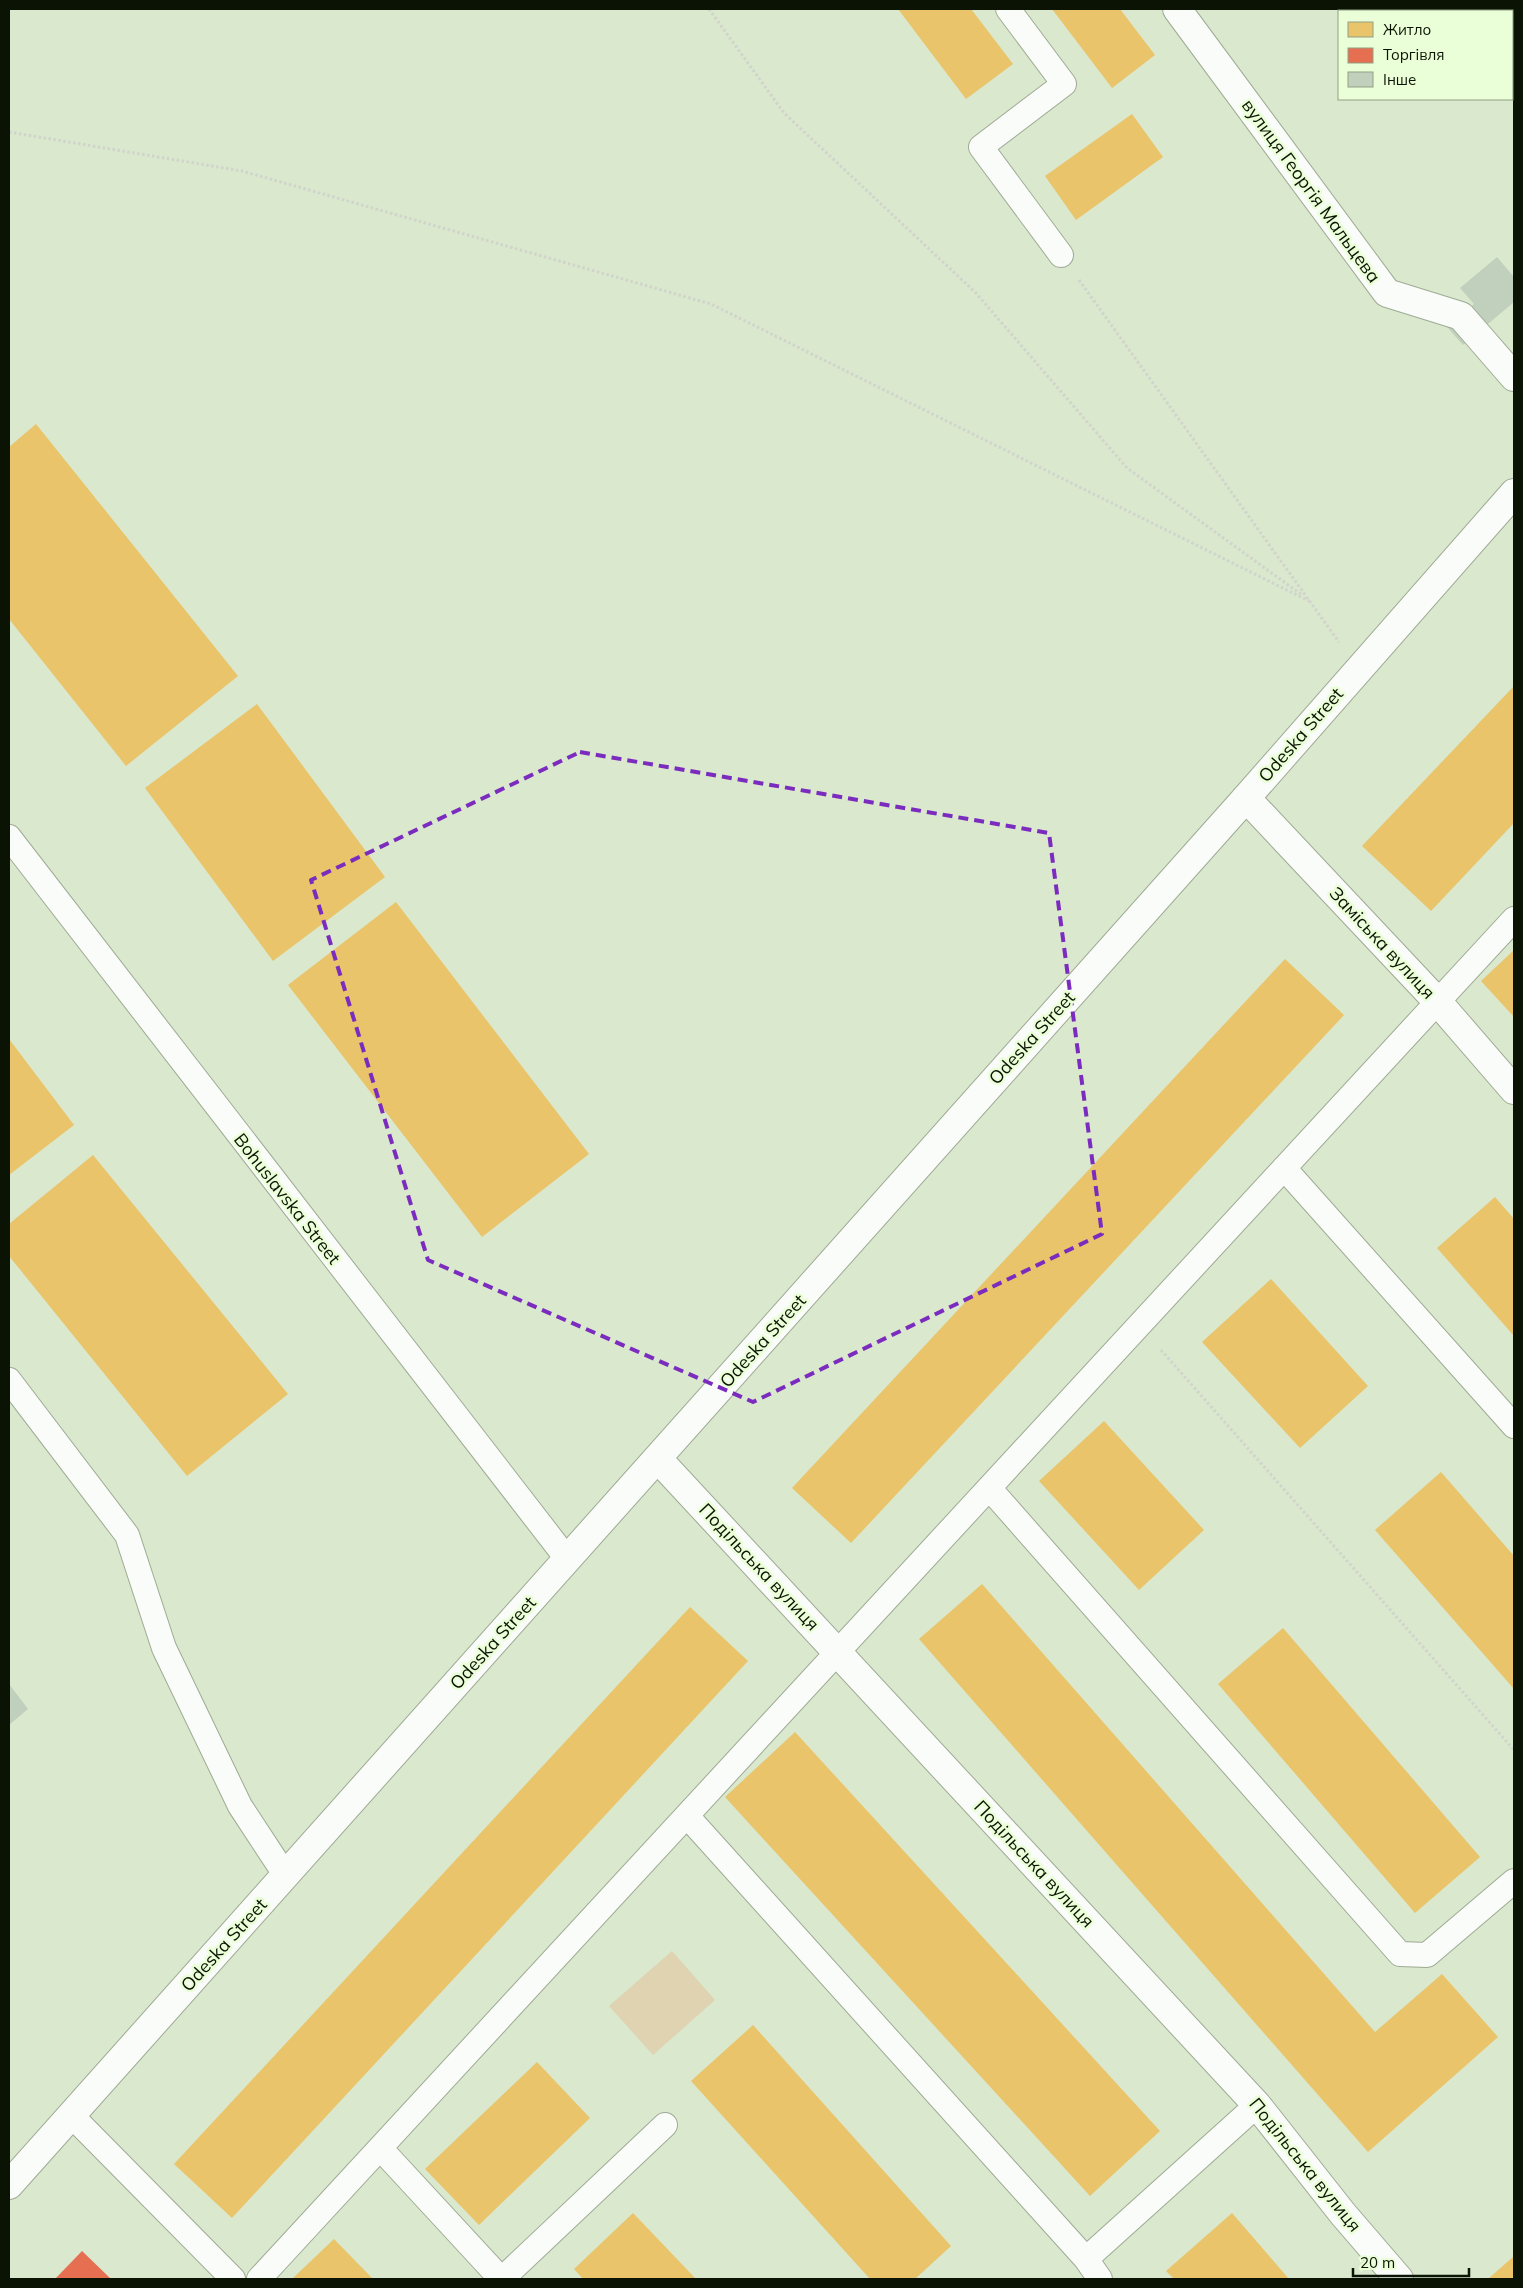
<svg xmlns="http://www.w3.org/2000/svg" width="1523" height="2288" viewBox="0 0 1523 2288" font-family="Mulish,sans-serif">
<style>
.green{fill:#dfd3b2}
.homes{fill:#e9c46a}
.shops{fill:#e76f51}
.building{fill:#c1d0bd}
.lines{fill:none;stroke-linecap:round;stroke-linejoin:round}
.lane-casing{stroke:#9faa95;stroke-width:26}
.street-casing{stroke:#9faa95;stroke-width:30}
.secondary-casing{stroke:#9faa95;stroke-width:30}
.path{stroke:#d0d4cc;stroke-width:3;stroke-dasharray:2.5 2.5;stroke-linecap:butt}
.lane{stroke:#f9fcf8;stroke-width:24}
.street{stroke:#f9fcf8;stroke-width:28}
.secondary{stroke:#f9fcf8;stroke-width:28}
.marked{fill:none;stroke:#7b2cbf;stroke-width:4;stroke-dasharray:10 6;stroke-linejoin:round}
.labels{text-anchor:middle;stroke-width:5;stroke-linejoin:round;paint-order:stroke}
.street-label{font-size:18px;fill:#0b1304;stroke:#eafed7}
</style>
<rect width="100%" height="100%" fill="#dae8cd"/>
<path class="green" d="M672,1951L715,2000L653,2055L609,2006Z"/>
<path class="homes" d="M898,9H971L1013,64L966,99Z
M1052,9H1120L1155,55L1112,88Z
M1132,114L1163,157L1076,220L1045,176Z
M36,424L238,676L126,766L9,619V447Z
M1514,686V823L1431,911L1362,846Z
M257,704L385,877L273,961L145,788Z
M396,902L589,1154L482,1237L288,985Z
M1514,950V1017L1481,981Z
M1285,959L1344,1015L851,1543L792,1488Z
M9,1039L74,1125L9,1175Z
M93,1155L288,1394L187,1476L9,1256V1224Z
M1495,1197L1514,1219V1336L1437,1248Z
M1271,1279L1368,1386L1300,1448L1202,1342Z
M1104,1421L1204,1530L1139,1590L1039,1481Z
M1441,1472L1514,1556V1689L1375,1530Z
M982,1584L1375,2032L1442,1974L1498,2037L1368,2152L919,1639Z
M690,1607L748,1661L232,2218L174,2164Z
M1283,1628L1480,1857L1415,1913L1218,1684Z
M795,1732L1160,2131L1090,2196L725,1797Z
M753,2025L951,2246L915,2279H870L691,2081Z
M537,2062L590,2118L479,2225L425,2169Z
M633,2213L696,2279H583L574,2269Z
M1232,2213L1289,2279H1174L1166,2271Z
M334,2239L373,2279H292Z
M1514,2256V2279H1488Z"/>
<path class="shops" d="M82,2251L111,2279H55Z"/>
<path class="building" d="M1497,257L1514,277V302L1463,345L1447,327L1474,304L1460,288Z
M9,1684L28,1709L9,1725Z"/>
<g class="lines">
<g class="lane-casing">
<path id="lane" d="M1008,9L1064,84L981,147L1061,255
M1467,9L1468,11
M1512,69L1514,73
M9,837L568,1560
M1284,1168L1514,1426
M9,1380L127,1535L164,1648L240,1806L286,1876
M990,1489L1400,1954L1427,1955L1514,1881
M687,1816L1086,2259L1100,2279
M72,2116L233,2279
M380,2148L501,2279
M1086,2259L1257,2105
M259,2279L1514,919
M502,2279L665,2125"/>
</g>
<g class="street-casing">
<path id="street" d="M1177,9L1387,293L1461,316L1514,377
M1246,798L1437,1001L1514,1090
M658,1459L1257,2105L1343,2214L1399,2279"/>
</g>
<g class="secondary-casing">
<path id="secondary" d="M9,2185L1246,798L1514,493"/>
</g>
<path class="path" d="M709,9L784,113L975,292L1127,468L1302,595
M9,132L242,171L711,304L1309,601
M1079,280L1339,642
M1161,1350L1514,1750"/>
<use href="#lane" class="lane"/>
<use href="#street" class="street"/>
<use href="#secondary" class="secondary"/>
</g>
<path class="marked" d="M580,752L1049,833L1102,1234L753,1402L428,1260L311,880Z"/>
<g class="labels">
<g class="street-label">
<text transform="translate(1311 191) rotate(54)" y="6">вулиця Георгія Мальцева</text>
<text transform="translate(1301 735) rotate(-49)" y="6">Odeska Street</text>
<text transform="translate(1382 943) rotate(47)" y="6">Заміська вулиця</text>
<text transform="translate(1032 1038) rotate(-48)" y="6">Odeska Street</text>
<text transform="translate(287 1199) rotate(52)" y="6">Bohuslavska Street</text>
<text transform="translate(763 1341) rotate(-48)" y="6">Odeska Street</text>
<text transform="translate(759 1567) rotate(47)" y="6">Подільська вулиця</text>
<text transform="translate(493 1643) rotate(-48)" y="6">Odeska Street</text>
<text transform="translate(1034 1864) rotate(47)" y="6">Подільська вулиця</text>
<text transform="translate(224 1945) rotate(-48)" y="6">Odeska Street</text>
<text transform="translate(1305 2165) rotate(51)" y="6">Подільська вулиця</text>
</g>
</g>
<rect width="1523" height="2288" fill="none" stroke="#0b1304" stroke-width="20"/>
<rect x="1338" y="10" width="175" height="90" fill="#eafed7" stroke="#91a083"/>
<rect x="1348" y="22" width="25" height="15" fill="#e9c46a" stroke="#91a083"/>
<text x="1383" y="35" font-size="15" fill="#0b1304">Житло</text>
<rect x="1348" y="48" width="25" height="15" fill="#e76f51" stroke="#91a083"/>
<text x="1383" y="60" font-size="15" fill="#0b1304">Торгівля</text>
<rect x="1348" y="72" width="25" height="15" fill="#c1d0bd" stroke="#91a083"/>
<text x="1383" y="85" font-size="15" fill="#0b1304">Інше</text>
<path d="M1353 2268v8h116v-8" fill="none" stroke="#0b1304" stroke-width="2.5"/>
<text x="1360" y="2268" font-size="15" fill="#0b1304" stroke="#eafed7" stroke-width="4" paint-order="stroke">20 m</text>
</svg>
